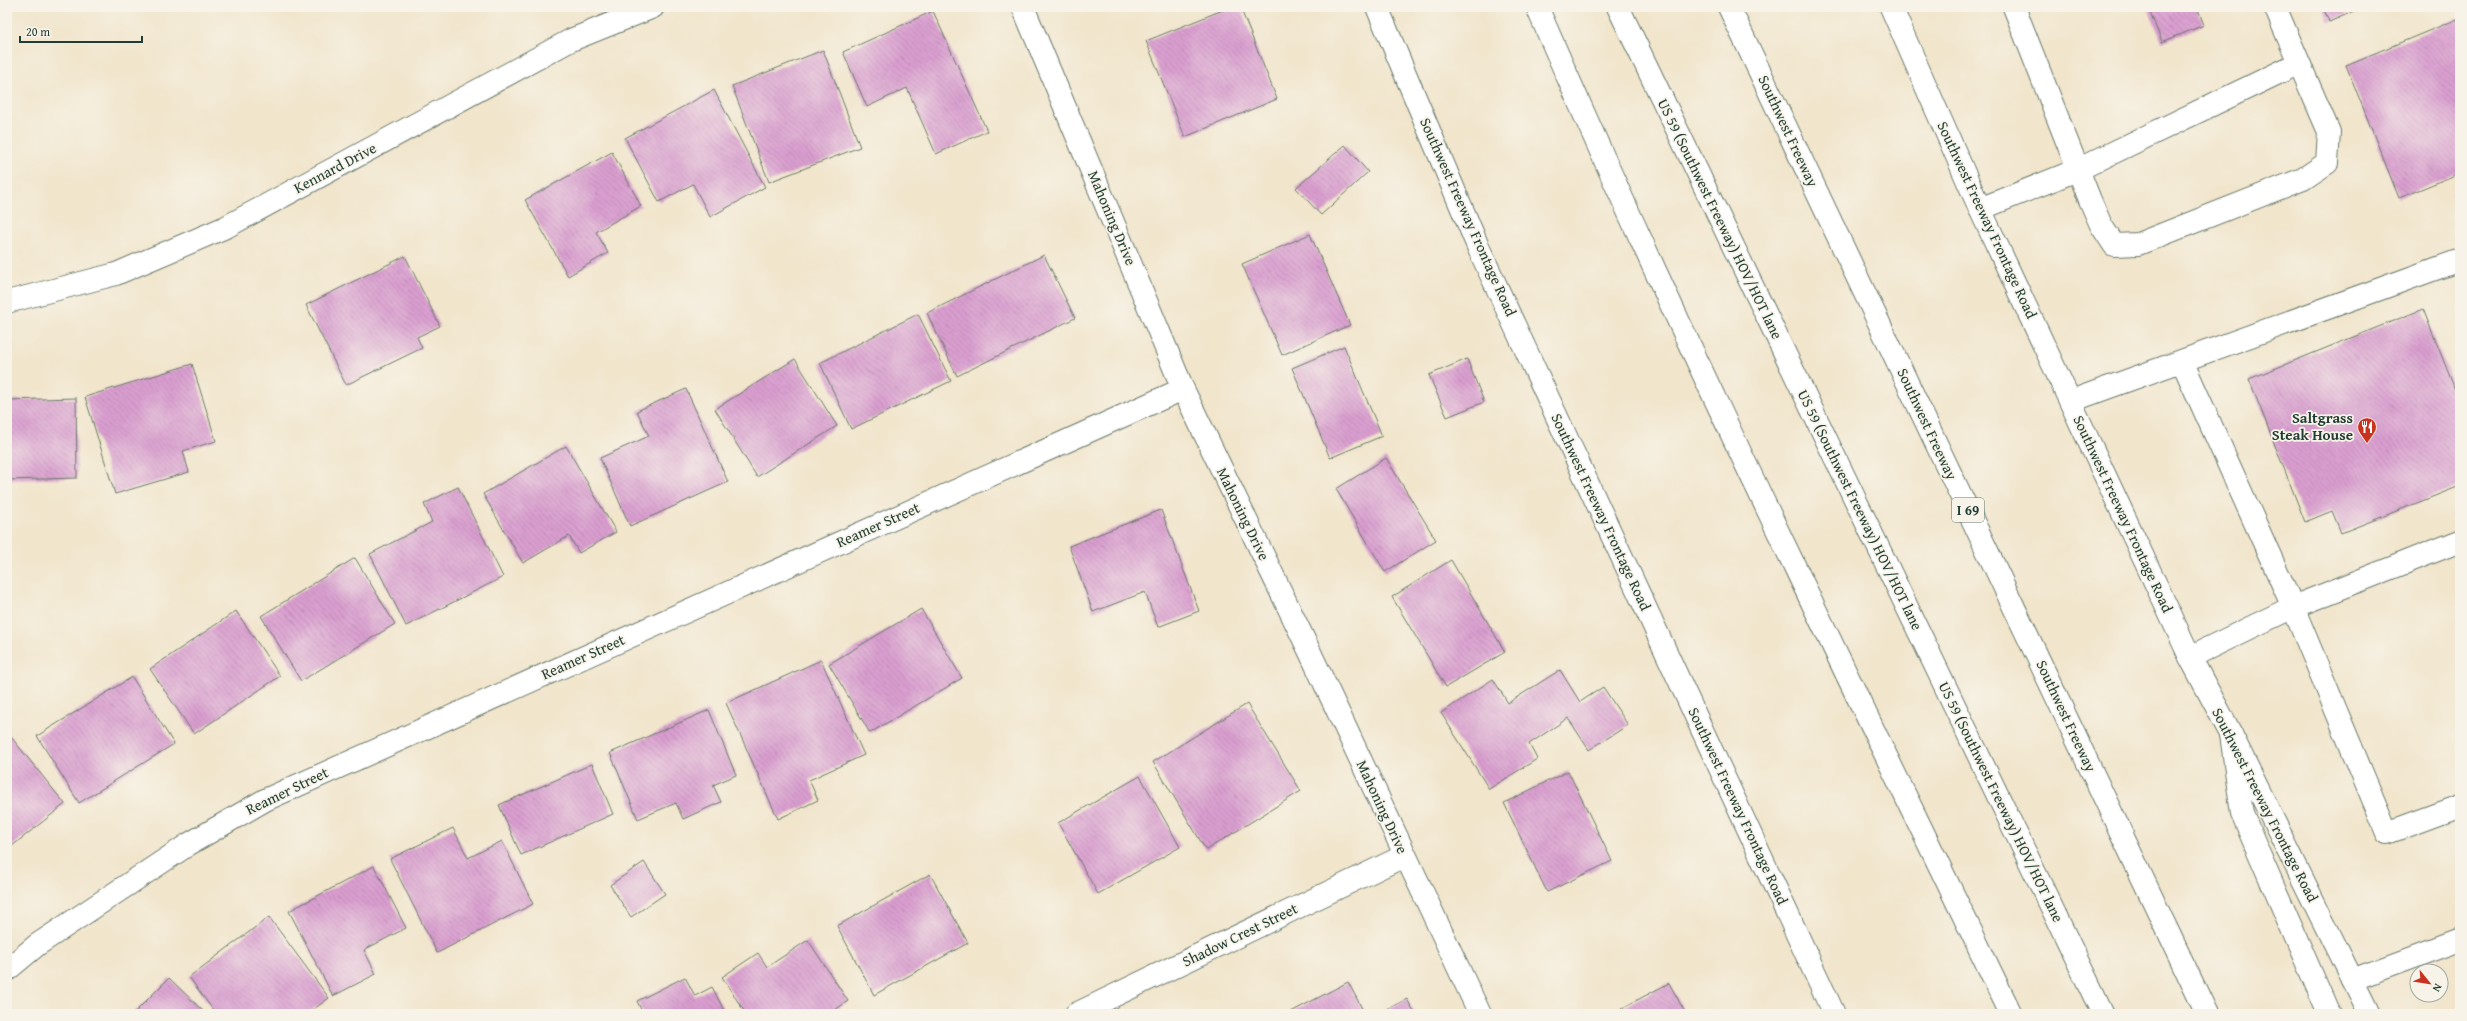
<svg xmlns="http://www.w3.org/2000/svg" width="2467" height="1021" viewBox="0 0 2467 1021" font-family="'Gentium Book Plus',serif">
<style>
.built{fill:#f2cfe0}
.building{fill:url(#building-back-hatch)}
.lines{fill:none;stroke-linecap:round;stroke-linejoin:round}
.minor-casing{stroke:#687869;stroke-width:24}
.major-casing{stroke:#687869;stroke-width:24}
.highway-casing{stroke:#687869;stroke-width:24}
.minor{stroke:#fff;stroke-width:22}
.major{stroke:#fff;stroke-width:22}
.highway{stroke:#fff;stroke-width:22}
.labels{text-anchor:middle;stroke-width:3.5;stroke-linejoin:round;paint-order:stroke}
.shield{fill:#f7f3e8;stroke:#60746a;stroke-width:1}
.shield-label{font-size:14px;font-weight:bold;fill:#1f3d34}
.street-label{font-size:15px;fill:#1f3d34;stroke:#f7f3e8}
.poi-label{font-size:15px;font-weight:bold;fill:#1f3d34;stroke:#f7f3e8;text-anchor:end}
</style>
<defs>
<pattern id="building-back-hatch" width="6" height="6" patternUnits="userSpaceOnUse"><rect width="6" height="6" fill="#da9fd0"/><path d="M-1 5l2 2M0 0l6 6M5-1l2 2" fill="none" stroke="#b083aa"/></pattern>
</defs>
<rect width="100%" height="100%" fill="#f7f3e8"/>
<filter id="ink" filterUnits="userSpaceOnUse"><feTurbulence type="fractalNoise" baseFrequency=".025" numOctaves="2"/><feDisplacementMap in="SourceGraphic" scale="8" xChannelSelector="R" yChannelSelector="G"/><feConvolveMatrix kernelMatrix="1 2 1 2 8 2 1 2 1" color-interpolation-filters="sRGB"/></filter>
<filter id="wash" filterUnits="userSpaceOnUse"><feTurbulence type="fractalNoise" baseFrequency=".012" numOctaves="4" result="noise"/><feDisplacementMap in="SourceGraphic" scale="16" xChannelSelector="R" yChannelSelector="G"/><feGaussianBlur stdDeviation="0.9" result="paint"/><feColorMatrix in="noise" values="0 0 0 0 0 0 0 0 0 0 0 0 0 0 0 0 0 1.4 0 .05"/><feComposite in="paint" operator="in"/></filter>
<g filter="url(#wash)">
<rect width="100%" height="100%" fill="#f1e5cc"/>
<path class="built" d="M2460,189V219L2450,193Z"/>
<g id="blocks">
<path class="building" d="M1230,7H1240L1277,99L1185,137L1146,41Z
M2148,7H2197L2204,25L2162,42Z
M2323,7H2364L2329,22Z
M933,11L987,131L936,154L907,88L867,107L843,52Z
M2460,18V173L2399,198L2346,65Z
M823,50L860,147L769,182L732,86Z
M714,90L765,187L710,217L693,184L659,202L625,138Z
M1345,145L1368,172L1321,215L1296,188Z
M612,152L641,206L596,232L608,253L568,276L525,200Z
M1310,234L1350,325L1282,355L1242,264Z
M1044,255L1075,318L957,376L927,313Z
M405,256L440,326L417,337L422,348L346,385L306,305Z
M2423,309L2460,402V486L2341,533L2332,511L2305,522L2249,379Z
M918,314L951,381L851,429L820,363Z
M1344,346L1382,436L1330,458L1292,368Z
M795,359L837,426L757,477L715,409Z
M1467,359L1484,402L1447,417L1429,375Z
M192,364L216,441L183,451L189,472L115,494L85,397Z
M686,389L728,482L630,526L600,458L649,436L637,411Z
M76,398L77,478L7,480V400Z
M566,446L616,532L579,553L569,536L523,563L483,494Z
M1386,458L1436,540L1385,572L1336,489Z
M458,487L503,577L406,626L370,554L432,522L424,504Z
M1161,510L1199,611L1158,627L1145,592L1093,612L1069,546Z
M355,558L395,624L301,681L261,616Z
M1451,560L1505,652L1446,687L1392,597Z
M921,609L962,678L870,733L829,664Z
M236,611L280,676L194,734L150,669Z
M821,660L864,755L809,780L818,800L778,819L726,703Z
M1560,670L1580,702L1603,687L1628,725L1589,750L1568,718L1529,744L1537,759L1489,789L1441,713L1493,679L1508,703Z
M132,677L174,744L79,803L37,736Z
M1247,704L1301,791L1206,850L1153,762Z
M709,710L736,775L713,785L721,802L683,819L676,803L638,819L610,753Z
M7,732L65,804L7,850Z
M592,764L613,814L521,855L499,805Z
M1568,771L1612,861L1547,892L1504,803Z
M1140,776L1180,847L1098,894L1058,823Z
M453,828L468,858L502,841L533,904L437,953L390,859Z
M644,862L665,894L631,917L610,885Z
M374,866L406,928L364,950L376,974L333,996L289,911Z
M930,874L968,943L874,995L837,926Z
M269,917L329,998L307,1014H216L189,977Z
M808,940L848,1001L829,1014H746L722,977L758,953L767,967Z
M685,977L695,996L712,987L726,1014H643L637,1001Z
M169,978L206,1014H133Z
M1348,982L1365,1014H1292L1291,1012Z
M1669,983L1686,1014H1614L1613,1013Z
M1407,999L1415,1014H1378Z"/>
</g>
</g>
<g filter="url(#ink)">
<use href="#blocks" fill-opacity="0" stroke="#687869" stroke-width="1"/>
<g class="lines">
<g class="minor-casing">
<path id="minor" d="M1023,7L1183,389L1308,648L1480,1014
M2014,7L2090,200L2101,225L2114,245L2138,244L2303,179L2327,163L2329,132L2275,7
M1980,209L2077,170L2299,63
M7,302L116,274L226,227L571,40L653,7
M2182,361L2293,607L2387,833L2460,806
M2071,401L2460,260
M2190,657L2293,607L2460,541
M7,970L37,945L189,844L265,800L1183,389
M2352,980L2460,940
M1076,1014L1404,856"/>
</g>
<g class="major-casing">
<path id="major" d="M1377,7L1479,249L1834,1014
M1891,7L1980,209L2190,657L2231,734L2369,1014"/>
</g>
<g class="highway-casing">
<path id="highway" d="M1537,7C1685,348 1850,680 2011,1014
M1618,7L2103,1014
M1729,7L2207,1014
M2231,734L2242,814L2329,1014"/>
</g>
<use href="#minor" class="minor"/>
<use href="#major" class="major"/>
<use href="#highway" class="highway"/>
</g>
</g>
<defs>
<g id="restaurant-pin" transform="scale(1)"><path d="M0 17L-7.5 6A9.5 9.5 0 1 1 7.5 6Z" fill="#c8321e" stroke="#f7f3e8"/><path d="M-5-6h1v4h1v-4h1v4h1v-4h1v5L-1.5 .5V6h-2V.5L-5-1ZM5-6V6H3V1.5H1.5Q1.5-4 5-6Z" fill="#fff"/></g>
</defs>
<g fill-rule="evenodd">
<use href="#restaurant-pin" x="2367" y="427"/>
</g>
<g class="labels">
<rect class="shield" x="1952" y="498" width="32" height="24" rx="3"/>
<g class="shield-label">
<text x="1968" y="515">I 69</text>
</g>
<g class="street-label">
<text transform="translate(1788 131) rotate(65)" y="5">Southwest Freeway</text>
<text transform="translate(335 168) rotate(-28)" y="5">Kennard Drive</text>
<text transform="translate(1468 217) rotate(66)" y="5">Southwest Freeway Frontage Road</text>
<text transform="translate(1112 218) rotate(67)" y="5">Mahoning Drive</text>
<text transform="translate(1720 219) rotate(64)" y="5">US 59 (Southwest Freeway) HOV/HOT lane</text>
<text transform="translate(1987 220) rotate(65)" y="5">Southwest Freeway Frontage Road</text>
<text transform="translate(1927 424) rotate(65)" y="5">Southwest Freeway</text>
<text transform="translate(1860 510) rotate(64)" y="5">US 59 (Southwest Freeway) HOV/HOT lane</text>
<text transform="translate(1601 512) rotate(65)" y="5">Southwest Freeway Frontage Road</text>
<text transform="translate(1243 514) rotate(64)" y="5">Mahoning Drive</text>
<text transform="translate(2123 514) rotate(65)" y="5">Southwest Freeway Frontage Road</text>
<text transform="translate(878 525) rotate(-24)" y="5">Reamer Street</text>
<text transform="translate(583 657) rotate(-24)" y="5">Reamer Street</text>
<text transform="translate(2066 716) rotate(65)" y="5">Southwest Freeway</text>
<text transform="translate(287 791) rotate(-26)" y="5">Reamer Street</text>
<text transform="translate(2001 802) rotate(64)" y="5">US 59 (Southwest Freeway) HOV/HOT lane</text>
<text transform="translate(2265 805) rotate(63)" y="5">Southwest Freeway Frontage Road</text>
<text transform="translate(1738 806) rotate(65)" y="5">Southwest Freeway Frontage Road</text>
<text transform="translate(1382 807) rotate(65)" y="5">Mahoning Drive</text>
<text transform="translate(1240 935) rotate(-26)" y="5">Shadow Crest Street</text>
</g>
<g class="poi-label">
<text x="2353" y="423">Saltgrass<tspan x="2353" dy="17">Steak House</tspan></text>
</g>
</g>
<rect width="2467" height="1021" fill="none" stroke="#f7f3e8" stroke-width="24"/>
<g transform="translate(2429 983) rotate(120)"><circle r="19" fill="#f7f3e8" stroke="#a1aaa0"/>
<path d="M0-3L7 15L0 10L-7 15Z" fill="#c8321e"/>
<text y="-6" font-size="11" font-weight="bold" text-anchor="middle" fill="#1f3d34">N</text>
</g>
<path d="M20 36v6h122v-6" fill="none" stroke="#1f3d34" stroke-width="2"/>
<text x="26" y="36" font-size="12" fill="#1f3d34" stroke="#f7f3e8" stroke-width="3" paint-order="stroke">20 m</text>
</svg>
